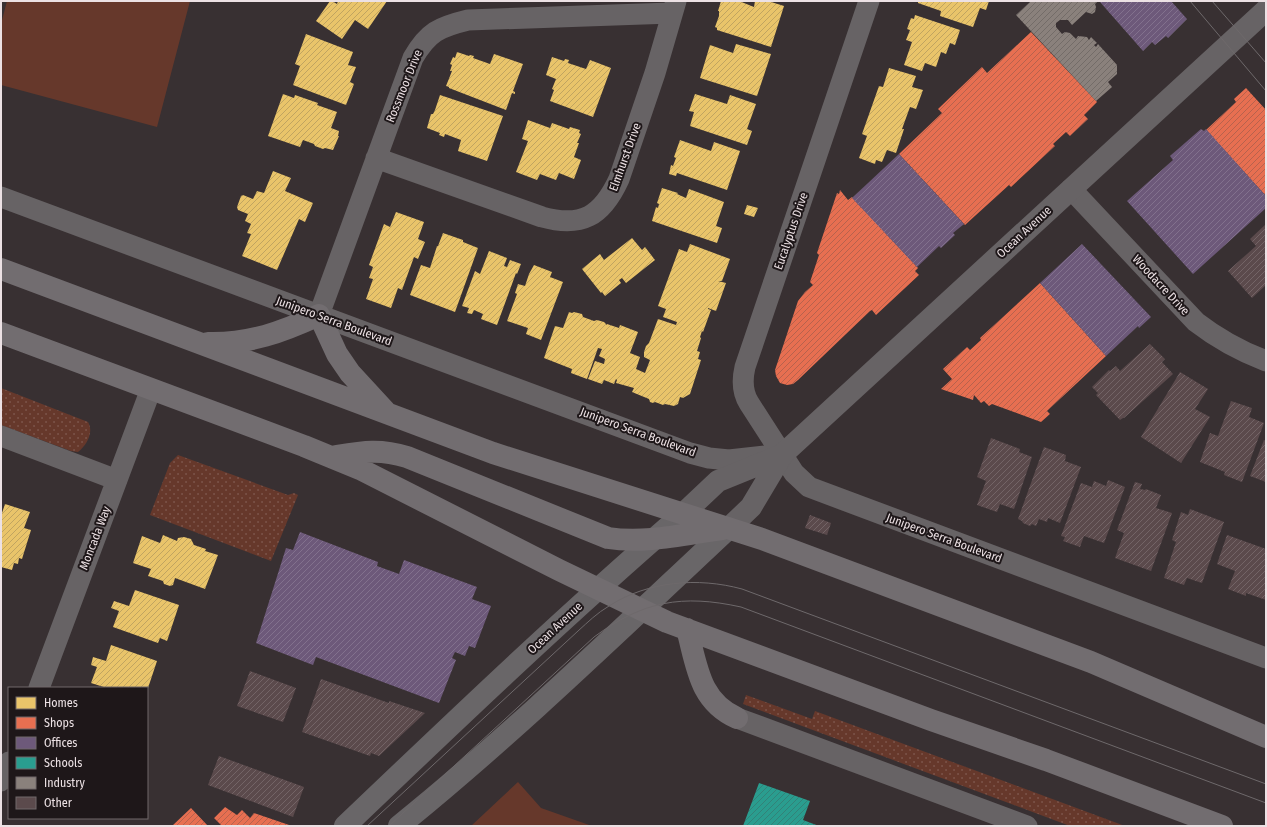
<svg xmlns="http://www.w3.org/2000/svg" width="1267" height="827" viewBox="0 0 1267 827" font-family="'Fira Sans Condensed',sans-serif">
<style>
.grass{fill:url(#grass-dots)}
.park{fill:#66382b}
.homes{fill:url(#homes-hatch)}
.shops{fill:url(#shops-hatch)}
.offices{fill:url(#offices-hatch)}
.schools{fill:url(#schools-hatch)}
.industry{fill:url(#industry-hatch)}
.building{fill:url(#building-hatch)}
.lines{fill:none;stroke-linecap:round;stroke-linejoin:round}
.minor{stroke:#676365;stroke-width:21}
.tertiary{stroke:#676365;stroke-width:22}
.secondary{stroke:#696668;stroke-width:22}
.primary{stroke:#726d70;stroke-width:22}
.tram{stroke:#6e696b;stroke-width:1}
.labels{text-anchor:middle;stroke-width:4;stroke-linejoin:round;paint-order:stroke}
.street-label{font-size:12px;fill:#ece1e4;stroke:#1e1719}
</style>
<defs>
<pattern id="grass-dots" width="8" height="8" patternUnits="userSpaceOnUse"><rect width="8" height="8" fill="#66382b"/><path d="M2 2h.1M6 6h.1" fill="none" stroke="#7c544a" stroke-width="1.8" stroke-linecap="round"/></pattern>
<pattern id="homes-hatch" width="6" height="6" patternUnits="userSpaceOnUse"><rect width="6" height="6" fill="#e9c46a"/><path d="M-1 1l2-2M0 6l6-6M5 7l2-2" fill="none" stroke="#c0a460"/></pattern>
<pattern id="shops-hatch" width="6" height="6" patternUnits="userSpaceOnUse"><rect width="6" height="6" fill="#e76f51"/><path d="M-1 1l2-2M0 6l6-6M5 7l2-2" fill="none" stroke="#b7624d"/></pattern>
<pattern id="offices-hatch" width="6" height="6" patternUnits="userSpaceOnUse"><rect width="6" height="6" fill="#6d597a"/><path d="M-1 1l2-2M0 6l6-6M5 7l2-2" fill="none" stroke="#82718d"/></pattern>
<pattern id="schools-hatch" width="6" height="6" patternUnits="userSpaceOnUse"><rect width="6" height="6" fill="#2a9d8f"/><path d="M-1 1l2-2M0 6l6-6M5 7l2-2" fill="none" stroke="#338278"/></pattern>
<pattern id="industry-hatch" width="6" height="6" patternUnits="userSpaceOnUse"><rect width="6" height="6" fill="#8a817c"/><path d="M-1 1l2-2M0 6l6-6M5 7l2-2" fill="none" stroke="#736c68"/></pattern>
<pattern id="building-hatch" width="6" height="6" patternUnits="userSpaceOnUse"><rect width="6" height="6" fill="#5b4a4c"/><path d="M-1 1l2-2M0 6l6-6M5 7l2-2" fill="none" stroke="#736466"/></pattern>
</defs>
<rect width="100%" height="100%" fill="#383032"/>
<path class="grass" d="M1,388L88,422C94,432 87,445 78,452L71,451L1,425Z
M178,455L288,495L294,493L298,495L271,561L150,515L170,463Z
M746,695L812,719L815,711L1125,826H1070L743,704Z"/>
<path class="park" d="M7,1H190L157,127L1,85V24Z
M518,782L541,808L592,826H471Z"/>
<path class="homes" d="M330,1H332L337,4L338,1H387L368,29L355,20L342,39L316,21Z
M721,1H739L754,7L755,1H768L784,6L771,47L717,30V28L715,27L719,16V11H718Z
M918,1H989L986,10L980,8L973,27L940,16L941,11L918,3Z
M915,15L960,30L955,45L950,43L946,54L941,52L936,67L925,63L922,71L904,65L912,42L906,40L910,30L907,29L911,18L914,19Z
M306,34L353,52L348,65L356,67L350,82L354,84L346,105L293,85L300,66L295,64Z
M736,44L771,54L757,96L700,78L710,45L733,53Z
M457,52L469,56L470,55L474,56L473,58L490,64L494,54L523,64L513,91L515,92V94L512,93L506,110L449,88V87L446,86L452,71H450L452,65L450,64L453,57L455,58Z
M552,57L564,61L565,59L569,60L568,63L586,69L590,60L611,68L593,117L550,101L554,90L552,89L556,79L546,75Z
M889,68L916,76L912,87L923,90L916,109L910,107L902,129H904L896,153L887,150L882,162L876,160L875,164L859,158L867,136L862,134L879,86L883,87Z
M283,94L294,98L295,95L318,103L317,105L337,112L331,128L339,131L338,136H339L333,150L325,148L323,149L315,146L314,144L303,140L300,147L268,136Z
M695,94L727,104L730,95L756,104L747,129L752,131L747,145L690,126L694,112L689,111Z
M440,95L503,116L487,161L458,151L461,140L445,134L444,137L439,135L440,133L427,128L431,114H433L435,110Z
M528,120L550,128L552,123L569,129L570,127L580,130L579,133L581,134L577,143H579L574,157L581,160L574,179L559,173L556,180L540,174L537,180L516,172L528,141L522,139Z
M680,140L711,151L714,142L740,151L727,190L677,173L676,176L669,174L671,165L673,166L676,158L674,157Z
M273,171L291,178L285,191L313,203L305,222L299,219L277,270L242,256L251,234L247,233L251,224L245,221L248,214L238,210L237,207L241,196L243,195L253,199L257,191L264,193Z
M662,188L678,193L677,194L686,198L689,189L724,202L716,226L722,228L717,243L652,221L656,207L658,208L659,204L657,203Z
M747,205L758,208L754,217L744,214Z
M396,212L424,222L418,239L425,242L418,259L414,257L402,290L398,288L391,308L366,299L373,279L369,278L373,267L369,265L384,224L390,227Z
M443,233L463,240V242L478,248L455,312L410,295L421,265L430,268L437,246H438Z
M632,238L642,250L645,247L655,260L626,283L622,278L619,280L621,283L605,296L602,292L601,293L582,269L600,254L604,260Z
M690,244L730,259L722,281H718L726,283L716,311L708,308V309L711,310L703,332L702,331L700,337L701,338L697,351L700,352L698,359L701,360L690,394L683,398L680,397L678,404L674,406L665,404L663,405L655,402L653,403L650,402L649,399L632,392L634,388L616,383L617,380L616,379L614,384L604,380L602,384L588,379L595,361L604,364L605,359L599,356L602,349L598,348L587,379L571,373L572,369L544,358L555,326L563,328L569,312L572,313L574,312L582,314L583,317L594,321L597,320L604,322L607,325V324L619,328L620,325L638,332L630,353L640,357L636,369L645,373L650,360L644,357V352L646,346L649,343L658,319L676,325L677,322L663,317L666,309L658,306L679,249L687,252Z
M489,251L507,258L504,266L507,267L510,260L521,264L517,274L516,273L497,325L481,319L483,314L474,310L472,314L467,313L469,308L462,306L475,271L480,274Z
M534,265L552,272L550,277L563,282L541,340L526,334L528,328L507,321L517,294L515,293L518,284L525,286L529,274Z
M5,504L30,512L24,528L31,530L22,559L19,558L18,564L14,563L12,570L1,567V516Z
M163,535L177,541L178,538L184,537L191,539L194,545L206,549L205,551L218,555L205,589L175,578L173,585L170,586L164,584L163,581L148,576L151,569L133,563L142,536L160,543Z
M135,590L179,605L167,641L160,638L158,643L113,627L119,611L111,608L114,601L129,606Z
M111,645L157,661L148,688H107L91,683L97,667L91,665L93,657L106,661Z"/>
<path class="shops" d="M1031,32L1097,102L1084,115L1088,119L1070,136L1066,132L1053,144L1055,146L1011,187L1009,185L965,225L899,154L942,113L938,109L982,67L987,73Z
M1246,88L1266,110V196L1206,130L1236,102L1234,99Z
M840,190L848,200L852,197L918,268L915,271L919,275L876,315L872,310L870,311L798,380L793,384L787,385L780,383L776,376L775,370L798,301L805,292L813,285L810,282L819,255L817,253L837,193L839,194Z
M1040,283L1106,356L1047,411L1050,414L1041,422L992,404L989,406L984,401L981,403L974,395L973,400L941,389L952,379L943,369L967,347L970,350L981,340L980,338Z
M225,807L237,815L242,810L250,818L254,813L292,826H222L214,818Z
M191,808L208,826H172Z"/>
<path class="offices" d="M1100,1H1171L1187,19L1168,38L1166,36L1155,45L1152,42L1143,51L1100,2Z
M1201,129L1204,131L1206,129L1266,196V208L1193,274L1127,201L1173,160L1170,156Z
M899,154L964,224L953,233L955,235L941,248L939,246L917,267L852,198Z
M1082,244L1151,317L1139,328L1138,326L1106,356L1040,283Z
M300,532L378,562L377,566L399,574L404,560L477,587L472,599L491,606L475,648L469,646L465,656L455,652L452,658L456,660L439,703L316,657L313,665L256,643L286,548L293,550Z"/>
<path class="schools" d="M759,783L810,801L803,820L819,826H743Z"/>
<path class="industry" d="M1031,1H1098L1095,4L1096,7L1095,12L1092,14L1086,12L1072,25L1068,20H1060L1056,23V27L1062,34L1065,32L1070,33L1076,39L1078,36L1087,37L1089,40L1091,37L1097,43L1094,45L1096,47L1098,44L1117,65V74L1108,82L1112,87L1096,101L1016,15Z"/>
<path class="building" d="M1266,224V285L1252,298L1228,271L1256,246L1250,239Z
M1150,344L1165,359L1162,362L1173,374L1124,418H1123L1120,420L1096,395L1098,393L1092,387L1109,370L1110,371L1116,366L1120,371Z
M1180,372L1208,389L1195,409L1210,417L1181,463L1141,437Z
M1231,401L1252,408L1249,417L1264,423L1242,482L1224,475L1225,472L1200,462L1210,433L1218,436Z
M991,438L1020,449L1019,452L1032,457L1014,509L1000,504L997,512L977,505L986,481L977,477Z
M1264,440L1266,441V482L1250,476Z
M1044,447L1066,455L1065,461L1081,467L1060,523L1048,518L1047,522L1039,519L1036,526L1032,524L1030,526L1023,523L1022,521L1018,519Z
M1108,480L1125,487L1104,543L1084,536L1080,547L1063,541L1065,537L1061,536L1081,483L1092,487L1094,481L1106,486Z
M1135,482L1142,484L1140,489L1145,490L1146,489L1161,495L1156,508L1172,513L1151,571L1115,558L1124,533L1117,530Z
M1190,509L1224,522L1202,583L1187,578L1184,585L1164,578L1176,542L1172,540L1181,512L1188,515Z
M810,515L831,523L827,535L805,528Z
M1227,535L1266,549V600L1246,593V596L1228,589L1235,571L1217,564Z
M250,671L296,688L283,722L237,706Z
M321,679L389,703V701L425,713L379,756L371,753L370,756L302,732Z
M219,756L304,787L293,817L208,785Z"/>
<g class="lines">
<path class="minor" d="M869,1L745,367C742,380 742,392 749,403L794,473L809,487L1266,658
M376,158L542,217C582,228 602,216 619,179L655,73L676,1
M1071,189L1196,322C1218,339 1240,351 1266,361
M1,197L690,453L709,458L729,460L773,455
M319,315L413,58C428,32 439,27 468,20L672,13
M1,436L117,480
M39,688L151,389
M737,718L1027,826
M1,781L9,762"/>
<path class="tertiary" d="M683,514L718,481L782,455
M729,528L751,507L782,455L1266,10"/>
<path class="secondary" d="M345,826C456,720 567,614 683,514
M399,826C514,733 621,629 729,528"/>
<path class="primary" d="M1,269L493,453L762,539L1091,662L1266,737
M1,333L304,446L360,469L559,570L667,622L931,720L1046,760L1222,826
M208,343C250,344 282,332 319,315L337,354L350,373L385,411
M331,457C361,452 378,448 407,457L608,538C645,544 685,534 722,529
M687,629C697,666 699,701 737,718"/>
<path class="tram" d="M1190,1L1266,91
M1212,1L1266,63
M367,826L578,631C588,622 597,613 609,606C648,581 698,577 742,589L1266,784
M389,826L594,637C643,601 682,594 741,607L1266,803"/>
</g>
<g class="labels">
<g class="street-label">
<text transform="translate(404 86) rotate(-68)" y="4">Rossmoor Drive</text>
<text transform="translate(625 157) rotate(-70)" y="4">Elmhurst Drive</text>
<text transform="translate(791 231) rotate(-71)" y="4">Eucalyptus Drive</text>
<text transform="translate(1024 232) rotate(-43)" y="4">Ocean Avenue</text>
<text transform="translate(1161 285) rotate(47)" y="4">Woodacre Drive</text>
<text transform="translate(334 321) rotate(20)" y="4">Junipero Serra Boulevard</text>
<text transform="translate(638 432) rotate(20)" y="4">Junipero Serra Boulevard</text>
<text transform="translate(95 538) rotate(-69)" y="4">Moncada Way</text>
<text transform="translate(944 538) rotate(20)" y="4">Junipero Serra Boulevard</text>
<text transform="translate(555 628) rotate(-43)" y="4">Ocean Avenue</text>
</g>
</g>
<rect width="1267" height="827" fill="none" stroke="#ece1e4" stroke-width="4"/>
<rect x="8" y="687" width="140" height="132" fill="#1e1719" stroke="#70686a"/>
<rect x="16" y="697" width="20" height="12" fill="#e9c46a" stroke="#70686a"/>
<text x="44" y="707" font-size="12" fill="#ece1e4">Homes</text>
<rect x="16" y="717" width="20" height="12" fill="#e76f51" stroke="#70686a"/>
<text x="44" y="727" font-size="12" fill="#ece1e4">Shops</text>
<rect x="16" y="737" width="20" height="12" fill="#6d597a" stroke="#70686a"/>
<text x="44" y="747" font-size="12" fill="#ece1e4">Offices</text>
<rect x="16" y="757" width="20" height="12" fill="#2a9d8f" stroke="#70686a"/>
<text x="44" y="767" font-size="12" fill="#ece1e4">Schools</text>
<rect x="16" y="777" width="20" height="12" fill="#8a817c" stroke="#70686a"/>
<text x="44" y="787" font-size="12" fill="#ece1e4">Industry</text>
<rect x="16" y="797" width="20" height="12" fill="#5b4a4c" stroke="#70686a"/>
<text x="44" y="807" font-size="12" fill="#ece1e4">Other</text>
</svg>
